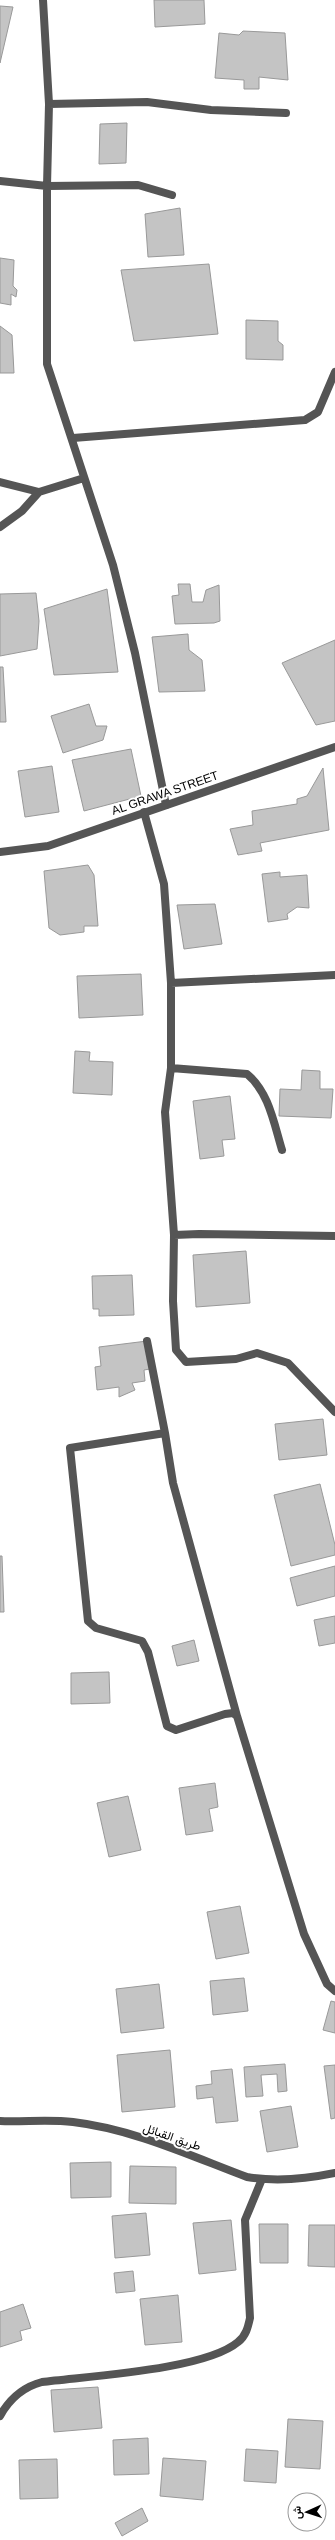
<svg xmlns="http://www.w3.org/2000/svg" width="335" height="2540" viewBox="0 0 335 2540" font-family="Arial,Vazirmatn,sans-serif">
<style>
.building{fill:#c4c4c4;stroke:#999}
.lines{fill:none;stroke-linecap:round;stroke-linejoin:round}
.minor{stroke:#555;stroke-width:8}
.tertiary{stroke:#555;stroke-width:8}
.labels{text-anchor:middle;stroke-width:4;stroke-linejoin:round;paint-order:stroke}
.street-label{font-size:12px;fill:#000;stroke:#fff}
</style>
<rect width="100%" height="100%" fill="#fff"/>
<path class="building" d="M154,0H204L205,24L155,27Z
M0,6L13,7L0,63Z
M243,31L285,33L288,80L259,77V89H244V80L215,78L219,33L239,35Z
M127,123L126,163L99,164L100,124Z
M180,208L184,255L148,257L145,214Z
M0,258L14,260L13,286L17,290L16,297L11,294V305L0,303Z
M209,264L218,334L134,341L121,270Z
M246,320L278,321V341L283,345V360L246,359Z
M0,326L12,335L14,373H0Z
M178,584H190L192,602H203L206,590L219,585L220,621L214,623L175,624L172,596L179,595Z
M107,589L118,672L54,675L44,609Z
M36,593L39,621L37,649L0,656V594Z
M188,634L189,650L202,660L205,691L159,692L152,637Z
M335,640V721L316,725L282,663Z
M0,667H3L6,722H0Z
M89,704L96,726H107L103,740L63,753L51,716Z
M131,749L141,796L84,811L72,760Z
M52,766L59,812L25,817L18,771Z
M323,768L329,830L260,843L262,851L238,855L230,829L253,825L252,811L297,804V799L307,796Z
M88,865L94,875L98,926H84V932L60,935L49,928L44,871Z
M280,872V877L307,875L309,908L297,907L287,914L288,919L268,922L262,874Z
M215,904L222,944L184,949L177,905Z
M141,974L143,1015L79,1018L77,976Z
M75,1051L90,1052L89,1061L113,1062L112,1095L73,1093Z
M302,1070L320,1071V1089H333L331,1118L279,1116L280,1089L301,1090Z
M230,1096L235,1139L222,1140L224,1156L200,1159L193,1101Z
M246,1251L250,1303L196,1307L193,1255Z
M132,1275L134,1315L99,1316V1309H93L92,1276Z
M147,1341L150,1369L144,1370L145,1381L132,1383L135,1390L119,1397V1387L97,1390L95,1367L101,1366L99,1347Z
M323,1419L327,1455L279,1460L275,1424Z
M320,1484L335,1545V1555L291,1566L274,1495Z
M0,1556H2L4,1612H0Z
M335,1566V1596L297,1606L290,1578Z
M335,1616V1643L319,1646L314,1620Z
M194,1640L199,1661L177,1666L172,1646Z
M109,1672L110,1703L71,1704V1673Z
M215,1783L218,1807L209,1809L213,1831L186,1835L179,1788Z
M128,1796L141,1850L109,1857L97,1803Z
M240,1906L249,1953L216,1959L207,1912Z
M244,1978L248,2011L213,2015L210,1981Z
M159,1984L164,2028L121,2033L116,1989Z
M331,2001L335,2002V2033L323,2030Z
M170,2050L175,2107L122,2112L117,2055Z
M285,2064L287,2091L278,2092L277,2074L261,2075L263,2096L246,2097L244,2067Z
M335,2065V2118L331,2119L324,2066Z
M232,2069L238,2121L216,2123L213,2097L197,2099L196,2086L212,2084L211,2071Z
M291,2106L298,2147L267,2152L260,2111Z
M111,2162V2197L71,2198L70,2163Z
M130,2166L176,2167V2204L129,2203Z
M146,2213L150,2255L115,2258L112,2216Z
M231,2220L236,2270L199,2274L193,2223Z
M259,2224H288V2263H260Z
M309,2225H335V2267L308,2266Z
M133,2271L135,2291L116,2293L114,2273Z
M178,2295L182,2342L145,2345L140,2299Z
M23,2304L31,2328L20,2331L22,2340L0,2347V2312Z
M98,2387L102,2428L54,2432L51,2390Z
M288,2419L323,2421L320,2469L285,2467Z
M148,2438L149,2474L114,2475L113,2440Z
M246,2449L278,2451L276,2483L244,2481Z
M163,2458L206,2461L203,2500L160,2496Z
M57,2459L58,2498L20,2499L19,2460Z
M142,2508L148,2521L122,2536L115,2523Z"/>
<g class="lines">
<path class="minor" d="M49,104L147,102L211,110L286,113
M0,181L47,186L49,104L43,0
M73,438L305,420L318,412L335,372
M0,482L39,492
M0,527L22,511L39,492L84,478
M166,805L135,653L113,565L47,364V186L138,185L172,195
M144,812L164,884L171,983V1068L165,1112L174,1235L173,1301L176,1350L186,1362L236,1359L257,1353L288,1363L335,1412
M171,983L335,975
M171,1068L247,1074C269,1092 274,1124 282,1150
M174,1235L199,1234L335,1236
M147,1341L165,1433L70,1448L88,1621L96,1628L142,1641L148,1652L167,1726L176,1730L225,1714L233,1713L237,1716L304,1934L327,1984L335,1991
M165,1433L173,1483L237,1716
M0,2121C24,2122 49,2119 73,2122C133,2129 191,2156 247,2177C277,2182 306,2179 335,2173
M0,2416C10,2398 23,2387 42,2382C88,2376 205,2370 238,2342C246,2336 248,2327 250,2318L245,2220L262,2179"/>
<path class="tertiary" d="M0,852L48,846L335,747"/>
</g>
<g class="labels">
<g class="street-label">
<text transform="translate(165 793) rotate(-19)" y="4">AL GRAWA STREET</text>
<text transform="translate(172 2137) rotate(19)" y="4">طريق القبائل</text>
</g>
</g>
<g transform="translate(307 2512) rotate(267)"><circle r="19" fill="#ffffff" stroke="#999999"/>
<path d="M0-3L7 15L0 10L-7 15Z" fill="#000000"/>
<text y="-6" font-size="11" font-weight="bold" text-anchor="middle" fill="#000000">ش</text>
</g>
</svg>
